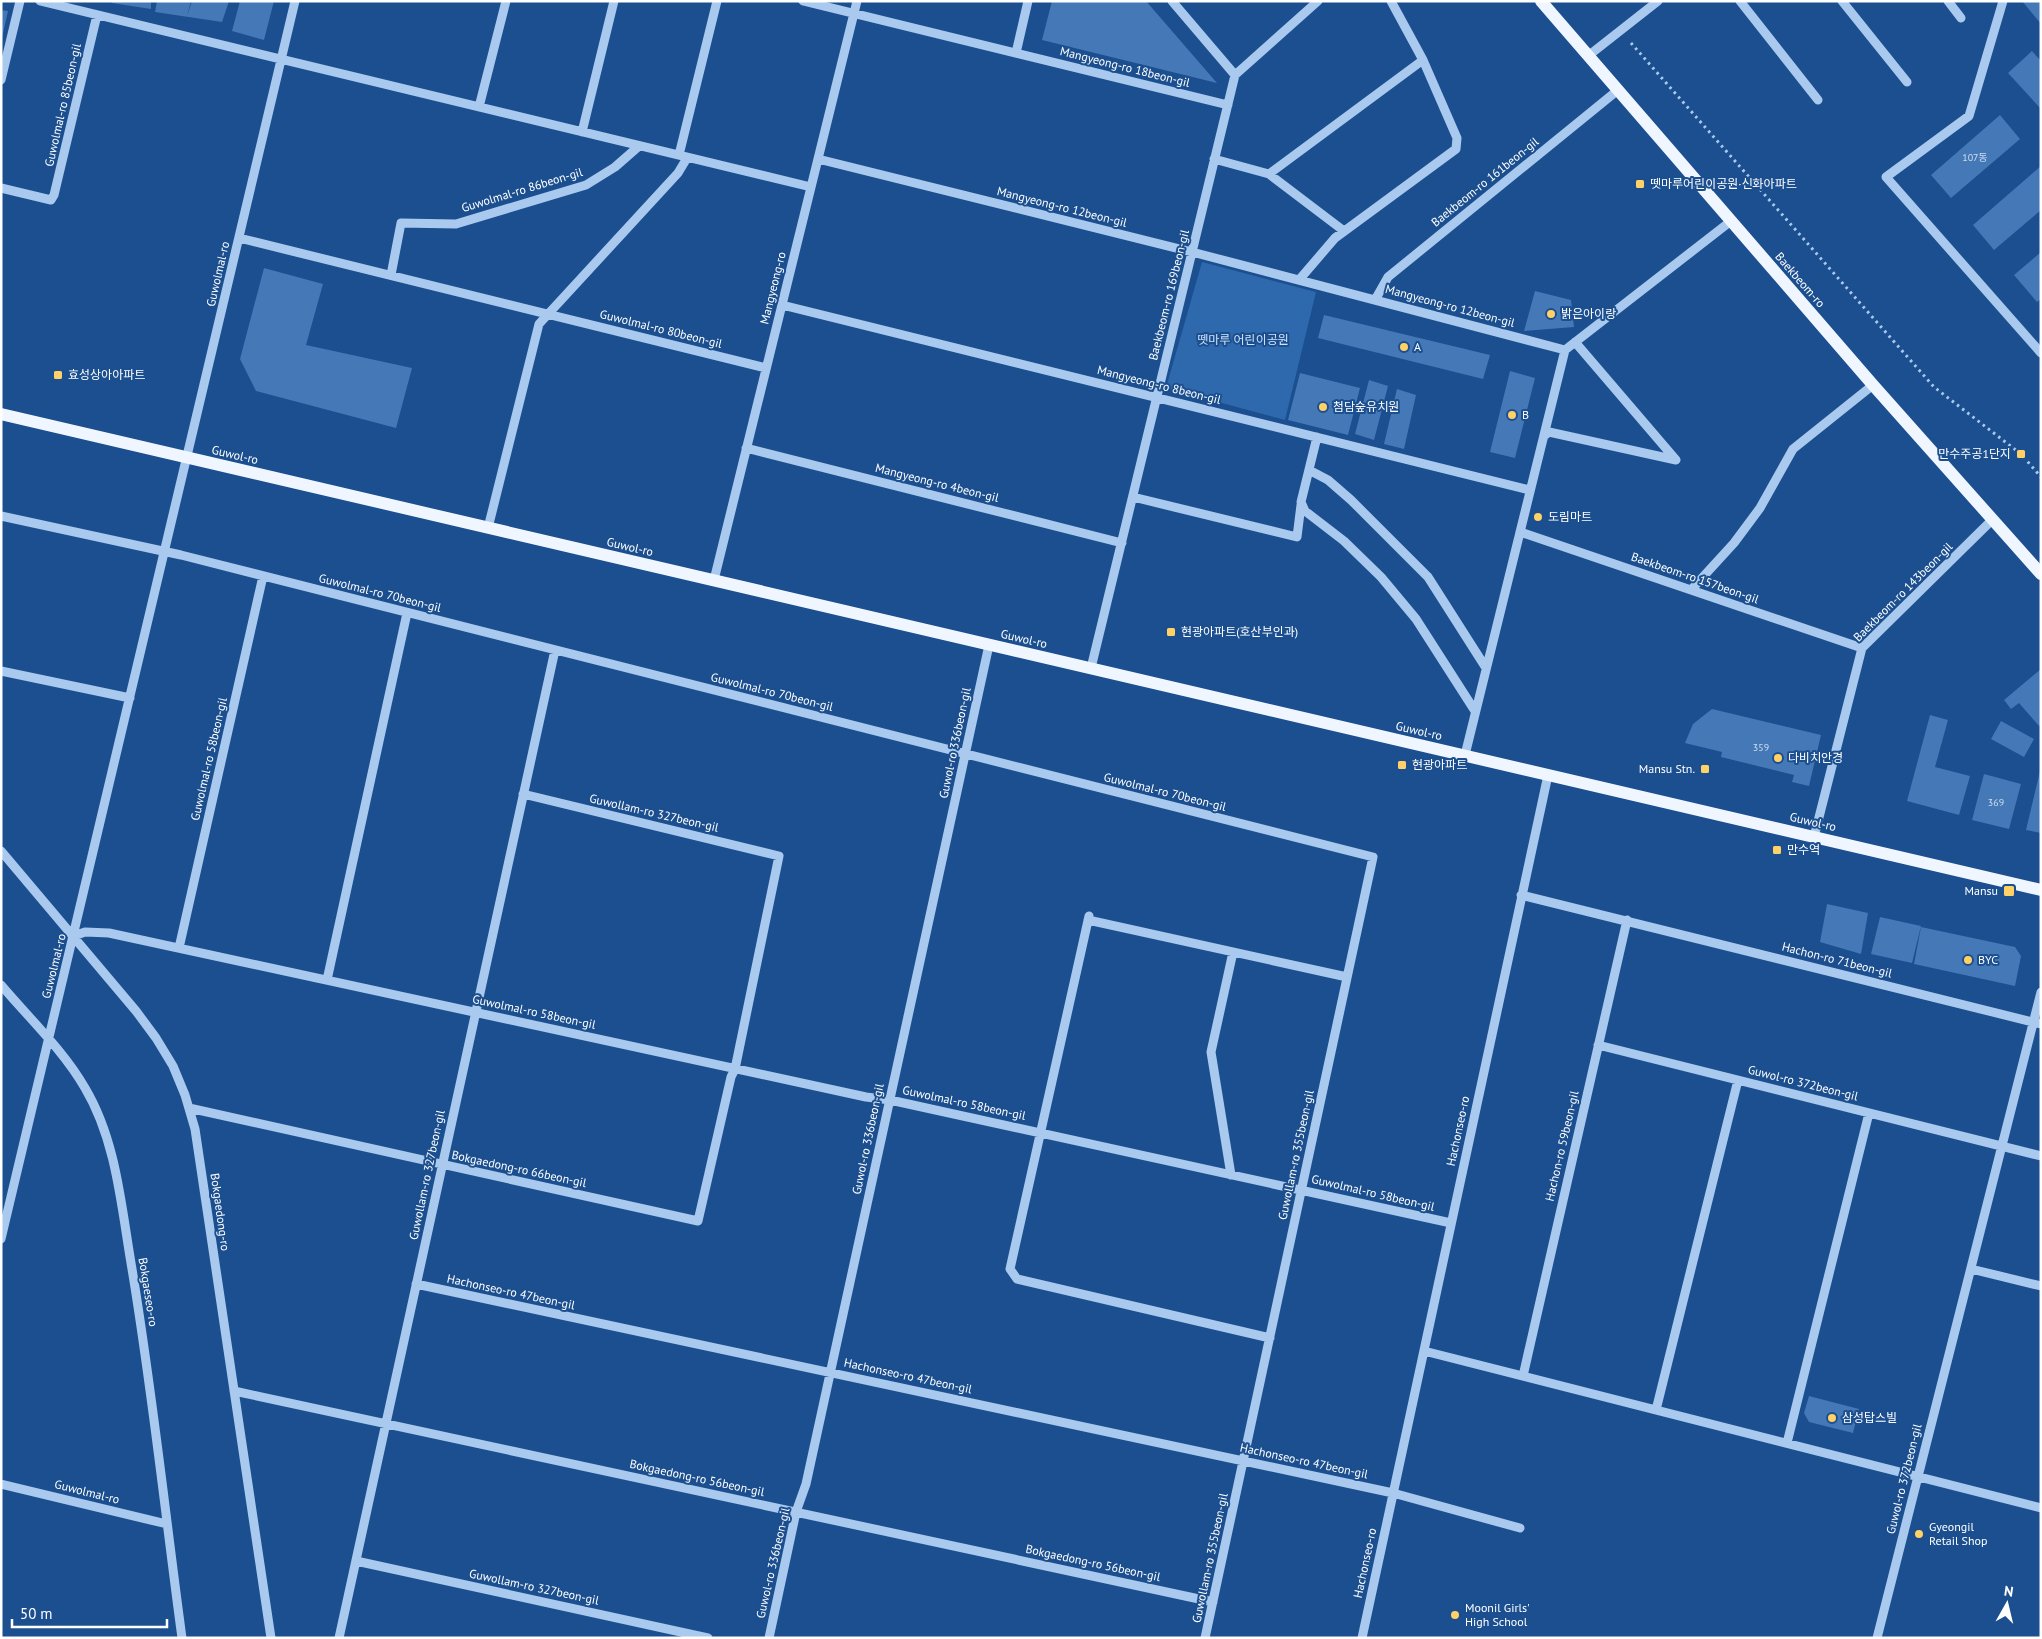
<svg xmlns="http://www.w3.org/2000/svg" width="2042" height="1639" viewBox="0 0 2042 1639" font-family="'PT Sans','Noto Sans KR',sans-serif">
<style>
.green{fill:#2e69ad}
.building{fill:#4478b7}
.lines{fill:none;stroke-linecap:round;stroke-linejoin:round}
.path{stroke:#a9c9ee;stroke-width:3;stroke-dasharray:2.5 4;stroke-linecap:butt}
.minor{stroke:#a9c9ee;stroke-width:9}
.major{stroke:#f0f6ff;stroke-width:12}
.poi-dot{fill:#ffd166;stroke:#1b4f8f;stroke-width:2}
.labels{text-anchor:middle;stroke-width:4;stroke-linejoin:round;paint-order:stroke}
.number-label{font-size:10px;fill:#d0dded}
.street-label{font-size:12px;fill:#fff;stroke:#1b4f8f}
.poi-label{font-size:12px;fill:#fff;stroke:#1b4f8f;text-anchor:start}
.park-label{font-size:12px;fill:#cfe3fa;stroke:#1b4f8f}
</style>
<rect width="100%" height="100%" fill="#1b4f8f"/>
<path class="green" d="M1202,262L1316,292L1285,420L1166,388Z"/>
<path class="building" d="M113,1H151V9L112,3Z
M157,1H191L187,16L192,1H229L222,22L155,12Z
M240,1H274L264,40L232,31Z
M1052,1H1146L1217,83L1042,40Z
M2022,1H2041V24Z
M1,10L8,11L2,38H1Z
M2032,51L2041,61V109L2008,73Z
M2000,115L2020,139L1951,198L1931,175Z
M2041,166V210L1994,250L1973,225Z
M2041,252V299L2037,302L2014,275Z
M264,268L323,284L306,345L412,368L396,428L256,391L240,359Z
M1535,291L1571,300L1574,327L1524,331Z
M1324,315L1490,355L1483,379L1318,338Z
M1510,371L1535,378L1515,458L1490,452Z
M1300,373L1360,388L1348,435L1288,420Z
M1369,380L1388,386L1374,440L1355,434Z
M1397,389L1416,395L1404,449L1384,444Z
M2041,669V724L2039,726L2019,703L2011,709L2004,700Z
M1712,709L1821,735L1809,786L1792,782L1794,775L1721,757L1722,752L1685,743L1693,724Z
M1930,715L1948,720L1935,767L1970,776L1959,815L1907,801Z
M2001,721L2034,739L2024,757L1991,739Z
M2040,771H2041V833L2026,830Z
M1984,774L2021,784L2009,829L1972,820Z
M1827,904L1868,913L1861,954L1820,942Z
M1880,917L1921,926L1912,963L1871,954Z
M1921,927L2015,947L2021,956L2015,986L1914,964Z
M1809,1396L1859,1409L1853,1433L1809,1422L1804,1413Z"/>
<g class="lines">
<path class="path" d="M1631,43L1934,387L2021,454L2041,477"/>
<path class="minor" d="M40,1L811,187
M803,1L1228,105
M1172,1L1235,75
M1740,1L1818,100
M1842,1L1907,82
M1948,1L1961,18
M2003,1L1969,116L1886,177L2041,353
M1016,53L1028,1
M1588,56L1658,1
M1,80L20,1
M479,107L506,1
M582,132L614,1
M679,155L717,1
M818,159L1192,252L1565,350
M1214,159L1269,174L1423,60
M1269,174L1344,231
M1,188L51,200L54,195L97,15
M239,238L766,368
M391,275L401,223L456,224L586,185L615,167L639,146
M1299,280L1335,238L1456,149L1457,138L1423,60L1391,1
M1375,300L1388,277L1618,90
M782,305L1530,490
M1544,436L1549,432L1676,460L1575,342
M1317,437L1301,502L1305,511L1344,541L1381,577L1416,619L1475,711
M746,448L1122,543
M1309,470L1328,480L1351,500L1428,577L1486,668
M1133,497L1297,537L1301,505
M1,516L181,555L1373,857L1205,1638
M488,528L539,324L678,173L687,158
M1520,532L1862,648
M714,580L857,1
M1691,590L1734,543L1760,508L1793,449L1873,385
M1091,668L1235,75L1318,1
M1,671L130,698
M1465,755L1565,350L1731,221
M1814,837L1862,648L1992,520
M1,851L136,1011L156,1038L173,1066L185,1095L195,1129L271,1638
M1521,895L2041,1024
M1089,916L1010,1269L1017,1279L1270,1338
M1088,920L1347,977
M74,936L85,932L109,933L866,1097L890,1100L1451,1223
M179,948L263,576
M327,980L407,613
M1,985C29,1018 63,1050 85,1088C116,1140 121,1204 131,1263C152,1387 165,1513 182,1638
M1598,1045L2041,1156
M189,1108L698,1221L731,1077L735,1069L779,856L523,794
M1231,1175L1211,1052L1233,952
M1,1239L295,1
M1971,1269L2041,1286
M416,1284L1393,1493L1520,1528
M1424,1351L2041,1508
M1523,1376L1627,920
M234,1391L1213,1602
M1656,1410L1738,1080
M1787,1443L1869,1113
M1,1484L167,1524
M356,1561L708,1638
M339,1638L555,650
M769,1638L796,1512L806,1484L989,645
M1362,1638L1548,775
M1877,1638L2041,992"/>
<path class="major" d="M1541,1L1873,385L2041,574
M1,414L2041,890"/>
</g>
<g class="poi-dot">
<rect x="1635" y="179" width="10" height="10" rx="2.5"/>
<circle cx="1551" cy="314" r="5"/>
<circle cx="1404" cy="347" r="5"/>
<rect x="53" y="370" width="10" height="10" rx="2.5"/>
<circle cx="1323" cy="407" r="5"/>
<circle cx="1512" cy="415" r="5"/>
<rect x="2016" y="449" width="10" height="10" rx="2.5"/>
<circle cx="1538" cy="517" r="5"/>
<rect x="1166" y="627" width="10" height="10" rx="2.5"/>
<circle cx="1778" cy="758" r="5"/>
<rect x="1397" y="760" width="10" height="10" rx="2.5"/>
<rect x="1700" y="764" width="10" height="10" rx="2.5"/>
<rect x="1772" y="845" width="10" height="10" rx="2.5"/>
<rect x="2003" y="885" width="12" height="12" rx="2.5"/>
<circle cx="1968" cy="960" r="5"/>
<circle cx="1832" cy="1418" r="5"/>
<circle cx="1919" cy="1534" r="5"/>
<circle cx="1455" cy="1615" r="5"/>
</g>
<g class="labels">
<g class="number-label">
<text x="1975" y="161">107동</text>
<text x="1761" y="751">359</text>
<text x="1996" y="806">369</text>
</g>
<g class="street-label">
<text transform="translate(1125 67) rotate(14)" y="4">Mangyeong-ro 18beon-gil</text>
<text transform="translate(63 105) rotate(-77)" y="4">Guwolmal-ro 85beon-gil</text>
<text transform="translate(1485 182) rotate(-39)" y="4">Baekbeom-ro 161beon-gil</text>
<text transform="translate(522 190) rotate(-17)" y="4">Guwolmal-ro 86beon-gil</text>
<text transform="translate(1062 207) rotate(14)" y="4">Mangyeong-ro 12beon-gil</text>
<text transform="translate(218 274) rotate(-77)" y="4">Guwolmal-ro</text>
<text transform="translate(1800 280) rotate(49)" y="4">Baekbeom-ro</text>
<text transform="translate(773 288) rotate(-76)" y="4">Mangyeong-ro</text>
<text transform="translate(1169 295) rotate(-76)" y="4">Baekbeom-ro 169beon-gil</text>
<text transform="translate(1450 306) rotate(15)" y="4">Mangyeong-ro 12beon-gil</text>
<text transform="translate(661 329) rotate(14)" y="4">Guwolmal-ro 80beon-gil</text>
<text transform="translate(1159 385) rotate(14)" y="4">Mangyeong-ro 8beon-gil</text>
<text transform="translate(235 455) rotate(13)" y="4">Guwol-ro</text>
<text transform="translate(937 483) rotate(14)" y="4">Mangyeong-ro 4beon-gil</text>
<text transform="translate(630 547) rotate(13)" y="4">Guwol-ro</text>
<text transform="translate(1695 578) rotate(19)" y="4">Baekbeom-ro 157beon-gil</text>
<text transform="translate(1903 592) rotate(-45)" y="4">Baekbeom-ro 143beon-gil</text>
<text transform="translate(380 593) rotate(14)" y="4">Guwolmal-ro 70beon-gil</text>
<text transform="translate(1024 639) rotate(13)" y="4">Guwol-ro</text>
<text transform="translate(772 692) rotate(14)" y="4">Guwolmal-ro 70beon-gil</text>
<text transform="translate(1419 731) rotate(13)" y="4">Guwol-ro</text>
<text transform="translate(955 743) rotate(-78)" y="4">Guwol-ro 336beon-gil</text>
<text transform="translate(209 759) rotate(-77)" y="4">Guwolmal-ro 58beon-gil</text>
<text transform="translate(1165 792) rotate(14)" y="4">Guwolmal-ro 70beon-gil</text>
<text transform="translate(654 813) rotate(13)" y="4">Guwollam-ro 327beon-gil</text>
<text transform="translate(1813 822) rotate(13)" y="4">Guwol-ro</text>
<text transform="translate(1837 960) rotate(14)" y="4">Hachon-ro 71beon-gil</text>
<text transform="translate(54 966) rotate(-76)" y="4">Guwolmal-ro</text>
<text transform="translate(534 1012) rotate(12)" y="4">Guwolmal-ro 58beon-gil</text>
<text transform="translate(1803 1083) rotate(14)" y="4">Guwol-ro 372beon-gil</text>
<text transform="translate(964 1103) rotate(12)" y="4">Guwolmal-ro 58beon-gil</text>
<text transform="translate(1458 1131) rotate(-78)" y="4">Hachonseo-ro</text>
<text transform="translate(868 1139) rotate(-78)" y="4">Guwol-ro 336beon-gil</text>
<text transform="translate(1562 1146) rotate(-77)" y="4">Hachon-ro 59beon-gil</text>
<text transform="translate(1296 1155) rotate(-78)" y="4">Guwollam-ro 355beon-gil</text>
<text transform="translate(519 1169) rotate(12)" y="4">Bokgaedong-ro 66beon-gil</text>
<text transform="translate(427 1175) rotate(-78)" y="4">Guwollam-ro 327beon-gil</text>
<text transform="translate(1373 1193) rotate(13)" y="4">Guwolmal-ro 58beon-gil</text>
<text transform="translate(220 1212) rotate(82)" y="4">Bokgaedong-ro</text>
<text transform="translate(148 1292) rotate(81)" y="4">Bokgaeseo-ro</text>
<text transform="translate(511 1292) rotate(12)" y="4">Hachonseo-ro 47beon-gil</text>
<text transform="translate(908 1376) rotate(12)" y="4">Hachonseo-ro 47beon-gil</text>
<text transform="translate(1304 1461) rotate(12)" y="4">Hachonseo-ro 47beon-gil</text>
<text transform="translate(697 1478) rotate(12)" y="4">Bokgaedong-ro 56beon-gil</text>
<text transform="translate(1904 1479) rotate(-76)" y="4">Guwol-ro 372beon-gil</text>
<text transform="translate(87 1492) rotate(14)" y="4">Guwolmal-ro</text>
<text transform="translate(1210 1558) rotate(-78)" y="4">Guwollam-ro 355beon-gil</text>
<text transform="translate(773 1563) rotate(-77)" y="4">Guwol-ro 336beon-gil</text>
<text transform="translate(1093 1563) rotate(12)" y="4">Bokgaedong-ro 56beon-gil</text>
<text transform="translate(1365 1563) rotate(-78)" y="4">Hachonseo-ro</text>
<text transform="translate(534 1587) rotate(12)" y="4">Guwollam-ro 327beon-gil</text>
</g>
<g class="poi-label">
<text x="1650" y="188">뗏마루어린이공원·신화아파트</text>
<text x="1561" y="318">밝은아이랑</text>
<text x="1414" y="351">A</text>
<text x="68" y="379">효성상아아파트</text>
<text x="1333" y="411">첨담숲유치원</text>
<text x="1522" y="419">B</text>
<text x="2011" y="458" text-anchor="end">만수주공1단지</text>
<text x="1548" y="521">도림마트</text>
<text x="1181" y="636">현광아파트(호산부인과)</text>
<text x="1788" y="762">다비치안경</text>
<text x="1412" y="769">현광아파트</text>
<text x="1695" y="773" text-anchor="end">Mansu Stn.</text>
<text x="1787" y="854">만수역</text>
<text x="1998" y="895" text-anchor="end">Mansu</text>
<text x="1978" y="964">BYC</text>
<text x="1842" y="1422">삼성탑스빌</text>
<text x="1929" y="1531">Gyeongil<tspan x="1929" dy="14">Retail Shop</tspan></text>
<text x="1465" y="1612">Moonil Girls'<tspan x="1465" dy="14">High School</tspan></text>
</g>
<g class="park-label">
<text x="1243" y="344">뗏마루 어린이공원</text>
</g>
</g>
<rect width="2042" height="1639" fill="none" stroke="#ffffff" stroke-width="5"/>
<g transform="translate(2007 1604) rotate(8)" stroke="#1b4f8f" stroke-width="4" paint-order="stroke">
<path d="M0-4L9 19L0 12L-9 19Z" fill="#ffffff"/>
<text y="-8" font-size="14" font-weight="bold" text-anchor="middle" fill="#ffffff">N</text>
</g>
<path d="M12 1619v8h155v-8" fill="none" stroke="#ffffff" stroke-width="2.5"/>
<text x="20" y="1619" font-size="15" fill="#ffffff" stroke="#1b4f8f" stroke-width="4" paint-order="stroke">50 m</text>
</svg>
